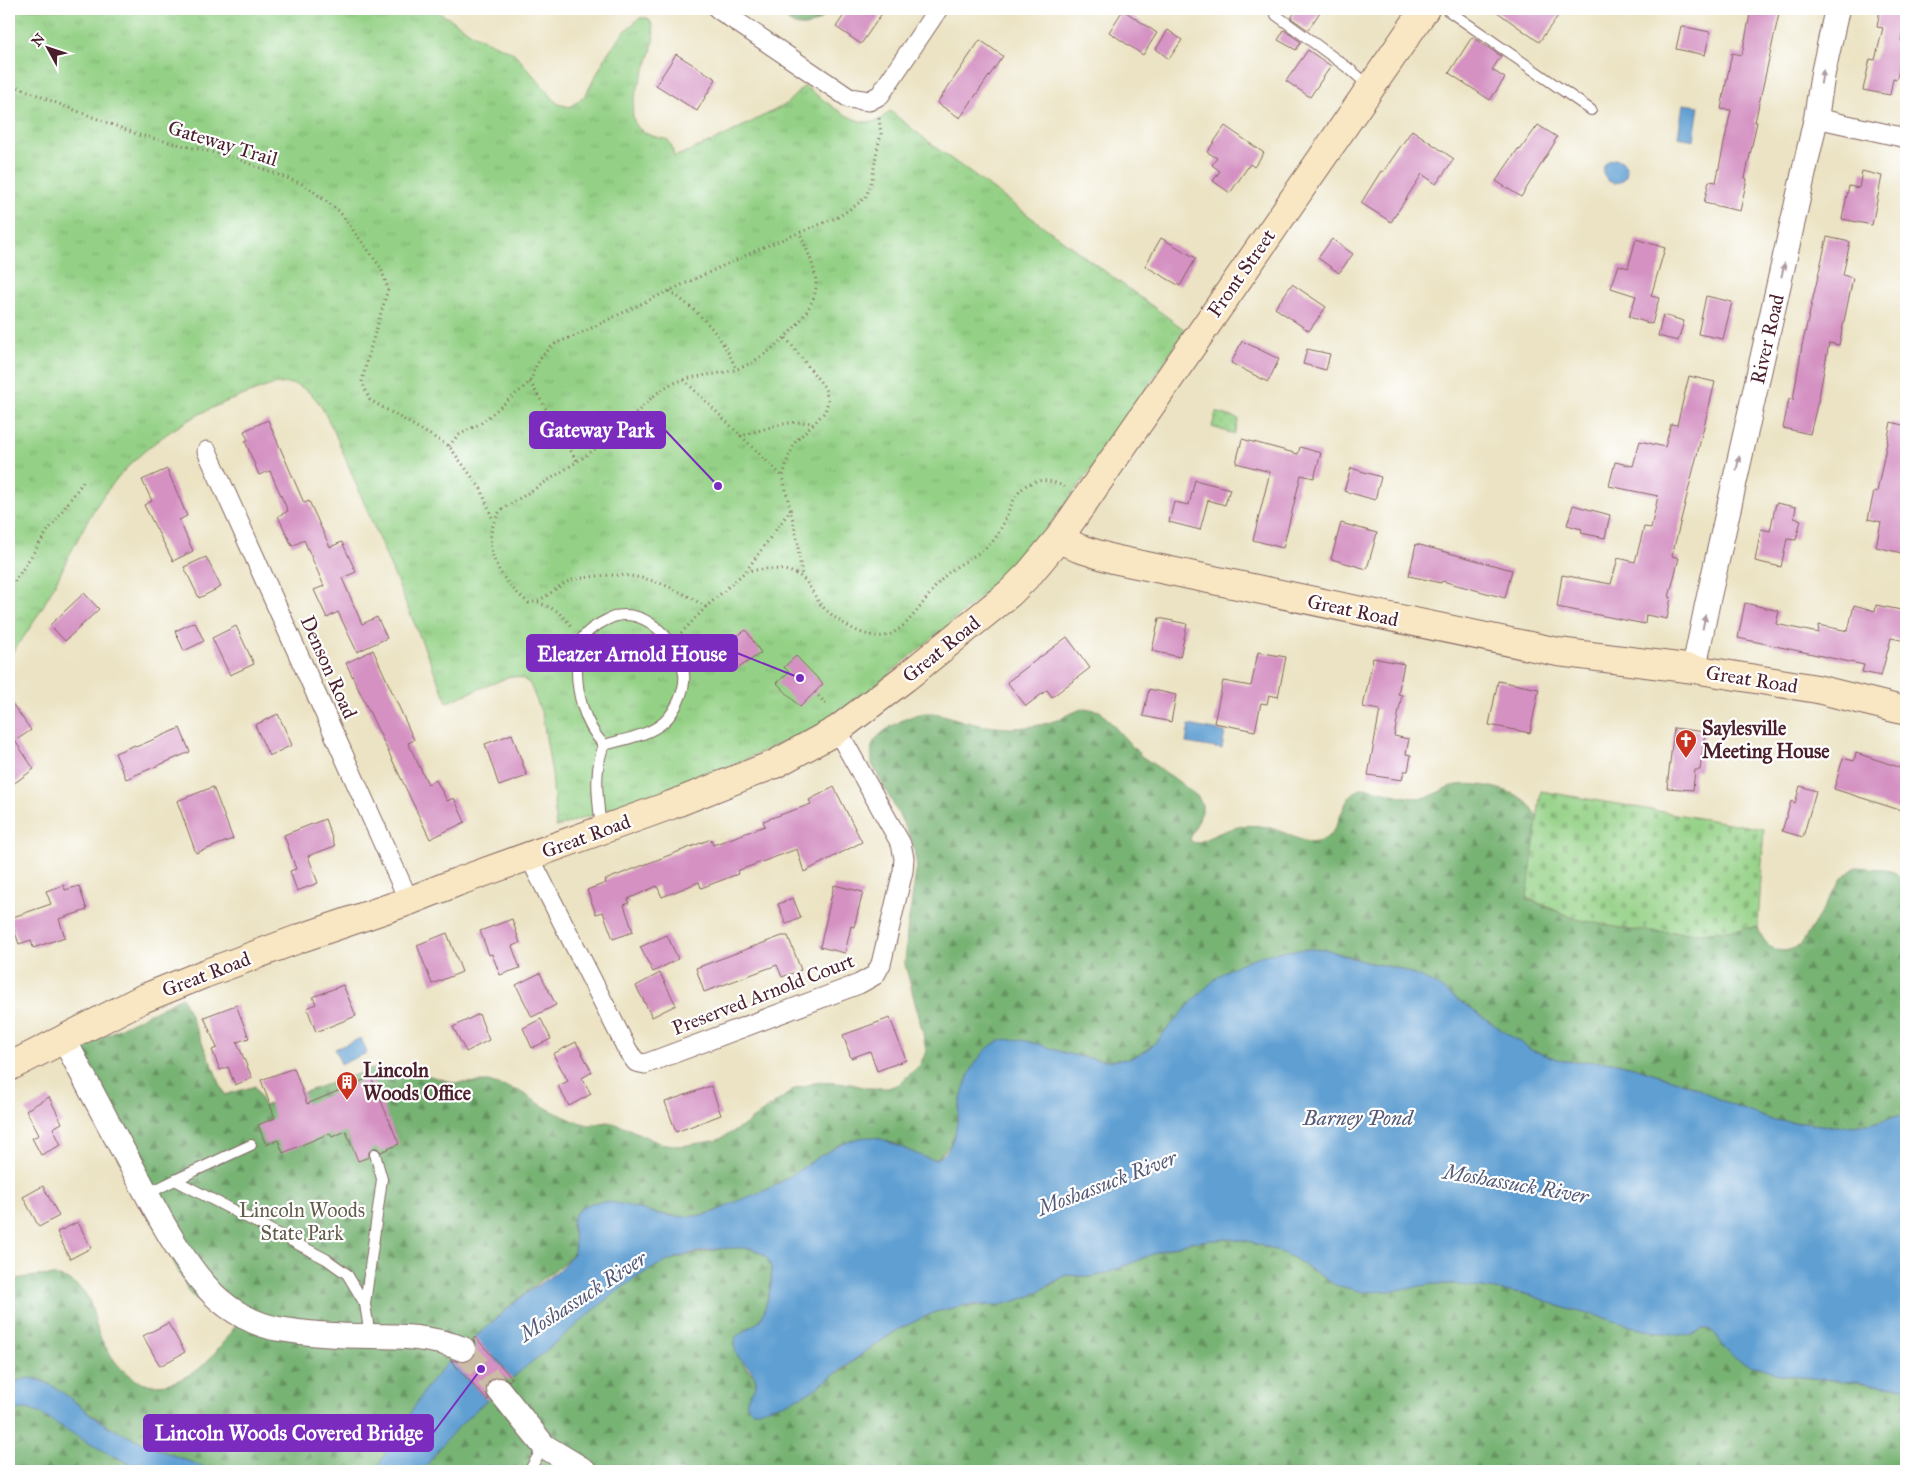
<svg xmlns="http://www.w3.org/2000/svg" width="1915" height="1480" viewBox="0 0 1915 1480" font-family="'IM FELL Great Primer',serif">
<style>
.grass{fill:url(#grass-dots);stroke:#6f7858}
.forest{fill:url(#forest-firs);stroke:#60694f}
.cemetery{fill:url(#cemetery-stones);stroke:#6f7858}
.park{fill:url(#park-tufts);stroke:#6f7858}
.water{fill:#5f9fd2;stroke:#545f7e}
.building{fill:#d491c2}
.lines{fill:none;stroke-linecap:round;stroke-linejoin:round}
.tertiary-tunnel{stroke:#cbbca5;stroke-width:24;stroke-dasharray:24 12;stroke-linecap:butt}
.service-casing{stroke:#826460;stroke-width:12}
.minor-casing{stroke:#826460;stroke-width:21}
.tertiary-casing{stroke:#826460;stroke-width:26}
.secondary-casing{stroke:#826460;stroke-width:30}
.path{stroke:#826460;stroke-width:3;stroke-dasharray:1 4;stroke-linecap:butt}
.service{stroke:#fff;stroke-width:10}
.minor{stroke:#fff;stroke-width:19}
.tertiary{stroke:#fff;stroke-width:24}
.secondary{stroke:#f9e7c3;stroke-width:28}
.oneway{fill:#ae9aa0}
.labels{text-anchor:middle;stroke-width:4.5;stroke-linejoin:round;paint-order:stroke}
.street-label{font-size:20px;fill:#4a1f2b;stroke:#fff}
.poi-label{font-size:20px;font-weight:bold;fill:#4a1f2b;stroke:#fff;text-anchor:start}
.park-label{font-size:20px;fill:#645d4b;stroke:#fff}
.water-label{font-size:21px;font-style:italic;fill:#535976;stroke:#fff}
.leader{fill:none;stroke:#7b2cbf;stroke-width:2}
.callout-dot{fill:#7b2cbf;stroke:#fff;stroke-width:2}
.callout{fill:#7b2cbf;stroke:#7b2cbf;stroke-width:2}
.callout-label{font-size:21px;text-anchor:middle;font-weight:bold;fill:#fff}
</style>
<defs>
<pattern id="grass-dots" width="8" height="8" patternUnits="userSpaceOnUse" patternTransform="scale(1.25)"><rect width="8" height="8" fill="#94d186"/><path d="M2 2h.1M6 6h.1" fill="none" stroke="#81b374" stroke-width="1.8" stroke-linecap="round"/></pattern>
<pattern id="forest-firs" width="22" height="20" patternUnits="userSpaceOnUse" patternTransform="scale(1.25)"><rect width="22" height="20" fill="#77b373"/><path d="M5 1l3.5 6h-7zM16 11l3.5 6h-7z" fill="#64915f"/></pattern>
<pattern id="cemetery-stones" width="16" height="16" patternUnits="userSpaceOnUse" patternTransform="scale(1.25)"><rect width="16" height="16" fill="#94d186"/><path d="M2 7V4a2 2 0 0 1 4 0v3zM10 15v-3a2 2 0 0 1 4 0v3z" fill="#81b374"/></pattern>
<pattern id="park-tufts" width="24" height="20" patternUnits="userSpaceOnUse" patternTransform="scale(1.25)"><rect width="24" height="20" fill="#94d186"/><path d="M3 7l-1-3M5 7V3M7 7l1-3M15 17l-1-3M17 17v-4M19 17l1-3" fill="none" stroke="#81b374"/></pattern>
</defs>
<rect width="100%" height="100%" fill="#fff"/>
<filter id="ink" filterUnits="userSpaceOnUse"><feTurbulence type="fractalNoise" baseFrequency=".02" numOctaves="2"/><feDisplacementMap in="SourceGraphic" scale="10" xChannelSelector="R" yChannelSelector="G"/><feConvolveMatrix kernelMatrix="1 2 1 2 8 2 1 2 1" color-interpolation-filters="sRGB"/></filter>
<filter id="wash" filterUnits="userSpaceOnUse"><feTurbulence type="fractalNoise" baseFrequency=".0096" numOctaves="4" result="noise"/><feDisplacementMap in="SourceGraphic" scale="20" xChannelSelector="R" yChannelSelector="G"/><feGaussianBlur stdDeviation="1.12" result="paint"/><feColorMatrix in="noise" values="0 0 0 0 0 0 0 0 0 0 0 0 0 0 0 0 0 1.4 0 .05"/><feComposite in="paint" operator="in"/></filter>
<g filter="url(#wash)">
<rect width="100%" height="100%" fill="#ebe3c3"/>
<path class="grass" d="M1216,412L1239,419L1234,434L1212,427Z"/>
<path class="forest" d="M782,9H833C821,19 809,31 793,24C786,21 783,17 782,9Z
M1085,708L1100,711L1141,756L1174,778L1198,797L1202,805V812L1190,839L1192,842L1197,843C1226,830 1245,819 1277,830C1287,833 1306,845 1317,842C1347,835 1336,790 1367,788C1386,791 1409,801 1428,797C1436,795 1442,789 1449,787C1470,780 1507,788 1524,800C1530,805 1534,812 1538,818L1527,899L1576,919L1631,930L1699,933L1758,927C1764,949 1784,959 1802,943L1843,877L1856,867L1884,869L1896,873L1906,883V1114L1869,1124L1851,1126H1831L1772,1120L1729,1104L1690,1085L1637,1068L1612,1062L1563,1061L1531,1050L1436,985L1401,969L1365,962L1347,955L1196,999L1157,1042L1140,1055L1121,1061L1095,1059L1071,1055L1032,1043L959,1105V1118L955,1134L950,1145L938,1158L930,1160L923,1158L894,1143L840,1144L771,1188L714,1212L687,1218L643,1211H578L571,1226L576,1243L574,1252L566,1261L518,1299L475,1337L549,1348C583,1320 617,1285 658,1265C672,1258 689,1255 705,1252C719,1249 736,1245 750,1249C777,1254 772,1277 768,1298C766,1304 765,1314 761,1320C758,1325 751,1327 745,1329L739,1359L755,1377L756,1385L747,1399L840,1372L869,1349L899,1329L935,1312L966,1305L984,1306L1049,1286L1066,1275L1090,1277L1105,1274L1160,1251L1190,1242L1226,1239L1248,1241L1270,1248L1294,1258L1320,1275L1433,1284H1455L1530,1295L1567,1309L1597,1316L1644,1330L1692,1335L1702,1329L1709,1330L1717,1336L1725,1349L1781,1375L1906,1387V1471H213L147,1445L105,1424L51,1385L40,1379L29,1378L9,1383V1280C34,1276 61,1269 81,1289C95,1302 93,1323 101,1339C123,1380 149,1399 193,1373C208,1364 226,1339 236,1325L191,1295L65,1056L182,997L225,1095L255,1086L264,1106L372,1069L402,1068L454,1083L488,1082L519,1091L548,1109L574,1121L589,1125L608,1122L623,1126L659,1143L682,1146L718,1140L742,1127L796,1088L819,1082L851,1084L867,1088H888L899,1084L920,1065L926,1052L923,1033L905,964L907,932L917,866L912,840L872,764C872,757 870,748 874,742C880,730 913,713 926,713C940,712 953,719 967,722C982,726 999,728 1016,728C1029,727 1044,725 1057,720C1066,716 1075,711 1085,708Z
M28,1409L39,1413L130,1464L149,1471H9V1410Z"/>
<path class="cemetery" d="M1541,791L1764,829L1758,927L1699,933L1631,930L1576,919L1527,898Z"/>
<path class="park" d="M9,9H431L449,18L476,36L514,53L558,104L570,107L585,96L609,51L624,32L640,18H648C672,46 610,109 642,131C650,137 659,137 668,140L672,147L674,157L718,139L785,105L804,86C821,97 850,124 870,122C879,122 884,116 890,111L939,150L1185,330L1117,434L1040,538L980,598L850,707L811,730L694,782L556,827L552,774L542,714L530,684L522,678L511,676L447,702L334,431C328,421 323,407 315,398C292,372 266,387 239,397C177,419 122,460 89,518C63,564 44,615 9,656Z"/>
<path class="water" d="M1683,104L1699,106L1694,140L1678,137Z
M1603 171a12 12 0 1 1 24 0a12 12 0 1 1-24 0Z
M1189,725L1225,732L1222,749L1186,743Z
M1309,949H1325L1365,962L1401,969L1436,985L1531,1050L1563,1061L1612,1062L1637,1068L1690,1085L1729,1104L1772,1120L1831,1126H1851L1869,1124L1906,1114V1387L1781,1375L1750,1365L1734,1358L1725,1349L1717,1336L1709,1330L1702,1329L1692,1335L1685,1336L1644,1330L1597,1316L1567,1309L1530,1295L1454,1284H1433L1389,1291L1364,1292L1335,1285L1294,1258L1270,1248L1248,1241L1226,1239L1190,1242L1160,1251L1105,1274L1090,1277L1066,1275L1029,1297L1001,1305H966L935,1312L899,1329L869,1349L811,1392L785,1403L758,1411H752C736,1397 762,1391 755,1377C747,1359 730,1360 736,1337L761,1320C770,1293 786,1250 743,1248C715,1247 682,1253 657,1266C627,1281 600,1305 574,1327C554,1344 533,1361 512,1378L475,1337C490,1325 504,1311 519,1299C536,1285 559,1274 572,1255C582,1240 559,1217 587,1205C607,1195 643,1212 664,1215C681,1218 695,1217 711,1213C721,1210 730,1204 740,1200C751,1195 764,1192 774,1186C800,1171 843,1135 872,1137C888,1138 926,1162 936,1159C957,1151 956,1121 960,1104C964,1083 973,1062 988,1048C1009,1028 1045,1048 1069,1054C1091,1059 1114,1064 1136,1056C1151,1050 1161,1036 1171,1025C1186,1008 1202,990 1219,976C1243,957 1279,950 1309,949Z
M361,1038L367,1053L341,1064L335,1049Z
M450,1360L487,1400C460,1424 443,1441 423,1471H375L426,1388Z
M29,1378C56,1380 82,1411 106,1425C141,1444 178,1457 215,1471H149L130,1464L90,1444L39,1413L28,1409L9,1410V1383Z"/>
<g id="blocks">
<path class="building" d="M848,9H885L861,44L836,27Z
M1297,9H1322L1308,30L1291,18Z
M1493,9H1563L1539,42Z
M1751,9H1780L1755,122H1757L1745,178L1747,179L1740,211L1704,203L1709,181L1716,182L1731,110L1721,109L1732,53L1742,55Z
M1880,9H1906L1901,41L1905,42L1897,79L1893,78L1890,95L1863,90L1870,59L1875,60L1883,28L1877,27Z
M1123,10L1157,33L1143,55L1109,32Z
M1681,26L1710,32L1705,55L1676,49Z
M1168,30L1182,40L1169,59L1156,49Z
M1284,30L1301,42L1296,50L1278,40Z
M1472,37L1501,56L1492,70L1505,78L1490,100L1449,73Z
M980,40L1003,56L960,118L937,103Z
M1308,50L1331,66L1310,97L1286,81Z
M676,54L716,79L697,111L656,85Z
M1538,125L1557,137L1554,142H1555L1521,197L1496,181L1518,149L1520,150Z
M1225,126L1264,153L1254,167L1250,164L1230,193L1213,181L1220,171L1212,165L1217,158L1207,152Z
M1412,130L1454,159L1436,184L1422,174L1391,222L1361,203L1381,171L1383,172Z
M1862,171L1882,176L1872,225L1842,219L1849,186L1859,188Z
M1827,237L1850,242L1843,275L1853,278L1839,345L1829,343L1819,397L1810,434L1783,428L1789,399L1793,400L1802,346Z
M1161,238L1196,258L1180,286L1145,266Z
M1332,239L1353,254L1339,273L1318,258Z
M1636,239L1665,248L1651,296L1659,298L1652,324L1629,317L1636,296L1611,288L1619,265L1628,268Z
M1292,284L1326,307L1309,331L1275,308Z
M1706,296L1732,302L1723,339L1698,334Z
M1663,315L1684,321L1678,341L1658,336Z
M1242,341L1279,359L1268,382L1231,363Z
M1307,349L1330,354L1326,370L1303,364Z
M1689,376L1715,382L1672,556L1679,558L1669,597H1671L1667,619L1646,615L1645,624L1557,607L1562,575L1611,584L1618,558L1635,562L1644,527L1651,528L1658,496L1609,486L1615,462L1633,466L1640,441L1665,447L1671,424L1677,425Z
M268,420L304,503L309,501L330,547L342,542L356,572L342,578L362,624L377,617L387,638L357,652L338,612L327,618L314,590L324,586L304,540L292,546L278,516L288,511L270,471L259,475L245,441L248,440L244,431Z
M1891,422L1906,426V554L1876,547L1881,522L1868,519L1874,491L1877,492Z
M1242,439L1298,454L1300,447L1321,453L1314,478L1301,475L1283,548L1253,540L1270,472L1236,463Z
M1351,468L1381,477L1375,500L1344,491Z
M167,469L187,516L179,520L193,551L173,561L144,505L152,501L142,480Z
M1195,480L1230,489L1225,505L1208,500L1200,530L1169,522L1174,502L1189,505Z
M1776,503L1796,507L1794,518L1801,520L1796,540L1787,539L1781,567L1755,561L1761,529L1770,531Z
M1573,505L1610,515L1605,538L1581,533L1582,529L1567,525Z
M1341,523L1377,533L1367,569L1331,559Z
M1416,544L1512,570L1505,598L1442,581L1441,583L1409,576Z
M206,557L221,587L199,598L184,567Z
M84,593L99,609L65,641L50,625Z
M1745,603L1779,611L1776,624L1818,633L1819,625L1848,631L1854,605L1875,611L1876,605L1906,611V641L1891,638L1881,676L1862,672L1864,665L1738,638Z
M1159,618L1187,624L1180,657L1152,651Z
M195,622L204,641L184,651L175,631Z
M236,626L254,664L230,675L212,638Z
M746,630L761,653L734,671L719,648Z
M1067,637L1090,668L1052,697L1047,690L1026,706L1007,682Z
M373,650L414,740L408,743L428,784L436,780L447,801L454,798L465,822L430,839L346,663Z
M1258,652L1286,657L1278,697L1269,695L1267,704L1261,703L1255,731L1214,723L1223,681L1251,686Z
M796,656L823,684L800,707L777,683L789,672L784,667Z
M1373,658L1404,664L1398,694L1402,695L1394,736L1409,739L1406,754L1411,755L1408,771H1404L1402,780L1368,775L1380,710L1363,707Z
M1498,681L1539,689L1530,733L1489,725Z
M1149,689L1176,695L1171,722L1143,716Z
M9,699L31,730L15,741L34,769L9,787Z
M278,714L292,745L269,756L255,725Z
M180,728L190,752L126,779L115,753L135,745L136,747Z
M1674,728L1705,732L1700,770H1695L1693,790L1667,788Z
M512,734L527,776L499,786L485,744Z
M1856,753L1902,768L1901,771L1906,773V812L1834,789L1843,758L1854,761Z
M1800,786L1816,791L1803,837L1782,831L1791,801L1795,803Z
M213,787L233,839L196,853L177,801Z
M834,787L862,842L804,872L797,849L737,871L738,874L701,888L699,882L662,897L657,886L628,899L629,903L624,905L633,932L613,939L603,912L596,914L587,890L606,883L605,880L711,839L713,845L765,826L763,821L811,804L809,800Z
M325,819L335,846L308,856L318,883L297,891L290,871L296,869L284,835Z
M64,885L65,890L79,886L87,910L59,919L65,937L33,948L31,940L19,944L10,918L51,904L46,891Z
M834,885L863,892L854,927L851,926L845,953L820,947Z
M793,898L801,918L786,924L778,904Z
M512,919L520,943L512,946L520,968L500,975L492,954L489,955L480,931Z
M447,933L462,972L432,984L417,945Z
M667,935L678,959L653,972L640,947Z
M782,936H788L801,970L782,977L777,965L704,992L696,968Z
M540,973L556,1005L532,1017L516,985Z
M660,973L676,1005L652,1017L636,986Z
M343,985L356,1016L316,1032L307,1008L316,1004L313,997Z
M236,1005L249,1038L237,1042L252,1078L235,1085L228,1067L220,1070L212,1050L217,1048L204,1017Z
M479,1014L489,1040L466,1052L453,1027Z
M890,1018L906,1060L877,1071L870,1051L851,1058L843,1035Z
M541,1019L551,1039L532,1048L523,1028Z
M576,1042L592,1072L582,1078L591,1094L569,1106L558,1086L568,1081L553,1054Z
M294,1068L307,1104L371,1077L399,1144L381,1152L377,1148H373L369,1152V1157L358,1161L346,1131L332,1137L330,1133L283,1153L278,1140L266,1145L258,1125L275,1118L261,1080Z
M711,1086L721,1115L676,1132L665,1102Z
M49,1097L62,1123L53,1128L61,1145L41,1155L32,1138L39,1135L26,1110Z
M43,1186L59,1216L39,1227L23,1197Z
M78,1222L91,1248L70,1259L57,1232Z
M168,1323L185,1352L160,1366L143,1336Z
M475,1337L512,1378L509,1381L504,1377L497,1376L490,1380L486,1386V1393L489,1399L487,1400L450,1360L465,1363L472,1359L476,1353V1346L473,1339Z"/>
</g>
</g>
<g filter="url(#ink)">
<use href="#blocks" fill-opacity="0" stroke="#826460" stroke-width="1"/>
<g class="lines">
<path class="tertiary-tunnel" d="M463,1349L499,1390"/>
<g class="service-casing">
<path id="service" d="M1446,9L1591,110
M1276,15L1352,71L1370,87
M601,829C598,800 593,772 604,745C624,739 648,736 664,722C675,712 686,690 684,674C680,647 653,614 623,615C615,615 606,620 599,624C581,634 577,644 577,664C576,692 584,724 604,745
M175,1180L251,1145
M147,1194L175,1180L326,1259L347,1274L365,1304L370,1336
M365,1304L382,1179L375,1154
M529,1471L544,1446"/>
</g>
<g class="minor-casing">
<path id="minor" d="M718,9L849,98L869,101L880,95L938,9
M1816,118L1906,138
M207,451L409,901
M529,856L628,1051L636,1062L645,1064L859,984L875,975L881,964L903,871L904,858L901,844L837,730"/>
</g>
<g class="tertiary-casing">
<path id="tertiary" d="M1694,669L1707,605L1816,118L1823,73L1837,9
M64,1039C88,1085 112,1131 137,1176C158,1215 182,1262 213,1294C230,1311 255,1325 279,1329C308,1334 340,1336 370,1336C401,1336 433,1337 463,1349
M499,1390L544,1446L585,1471"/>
</g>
<g class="secondary-casing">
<path id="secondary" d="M1059,538L1078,548L1113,559L1558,652L1694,669L1817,689L1906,711
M9,1067L142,999L204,974L301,938L409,901L457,882L671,805L775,764L837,730L905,678L1010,593L1029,574L1059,538L1425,9"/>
</g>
<path class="path" d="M9,83L54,102L139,135L232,157L305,185L339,211L381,268L388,289L367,360L362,382L370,400L449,446L481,489L493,520
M670,291C701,314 721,333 736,369
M786,338L825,388L828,401L825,412L796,441L788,458L783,477L797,539L802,577
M684,380L783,477
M530,382L577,461
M740,436C763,430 788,419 812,423
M449,446L457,436L481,423L530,382L536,366L543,355L556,343L577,335L647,301L764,247L838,217L855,206L866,197L872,180L877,150L881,134L879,118
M746,571C764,569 786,566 801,577C808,581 815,598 821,605C835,620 869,644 891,634C916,621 928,591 948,573C963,560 984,554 996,537C1008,520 1011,490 1033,482C1045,478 1056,483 1066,487
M9,590L47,532L85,479
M538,602L557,611L573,627
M706,607C668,583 636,570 590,577C584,578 577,578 572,580C555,586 547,600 529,603C500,581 476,544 501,510C540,485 582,461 617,432C632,419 652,394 668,386C688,375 712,376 734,370C763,362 813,319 816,287C817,269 806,249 800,233
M681,633L706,607L746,571L791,509
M815,692L828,706"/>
<use href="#service" class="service"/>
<use href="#minor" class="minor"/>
<use href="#tertiary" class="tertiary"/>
<use href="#secondary" class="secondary"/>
</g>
<defs><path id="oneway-solid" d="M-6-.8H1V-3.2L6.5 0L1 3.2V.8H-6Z" transform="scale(1.25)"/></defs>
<g class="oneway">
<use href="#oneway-solid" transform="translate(1822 77) rotate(-80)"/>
<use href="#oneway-solid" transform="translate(1783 270) rotate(-77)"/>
<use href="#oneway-solid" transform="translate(1738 463) rotate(-78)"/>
<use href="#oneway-solid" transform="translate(1704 622) rotate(-79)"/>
</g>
</g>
<defs>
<g id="church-pin" transform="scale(1.125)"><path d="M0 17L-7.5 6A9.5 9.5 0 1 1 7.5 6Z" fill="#c8321e" stroke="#fff"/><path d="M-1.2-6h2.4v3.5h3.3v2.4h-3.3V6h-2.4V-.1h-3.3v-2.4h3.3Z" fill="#fff"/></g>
<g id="building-pin" transform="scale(1.125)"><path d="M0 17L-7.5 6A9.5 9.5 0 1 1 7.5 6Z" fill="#c8321e" stroke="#fff"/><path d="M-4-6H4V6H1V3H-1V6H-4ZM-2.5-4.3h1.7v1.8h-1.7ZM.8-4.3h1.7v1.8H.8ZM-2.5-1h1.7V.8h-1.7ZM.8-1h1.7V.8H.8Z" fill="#fff"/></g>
</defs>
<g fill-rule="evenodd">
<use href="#church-pin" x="1686" y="740"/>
<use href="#building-pin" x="347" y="1082"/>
</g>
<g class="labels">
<g class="street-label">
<text transform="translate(223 143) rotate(17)" y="7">Gateway Trail</text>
<text transform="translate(1241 273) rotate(-55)" y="7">Front Street</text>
<text transform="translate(1767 339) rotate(-77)" y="7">River Road</text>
<text transform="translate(1353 610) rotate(12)" y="7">Great Road</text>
<text transform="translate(941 649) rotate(-39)" y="7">Great Road</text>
<text transform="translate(329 667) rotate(66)" y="7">Denson Road</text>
<text transform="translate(1752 679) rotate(9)" y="7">Great Road</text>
<text transform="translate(586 836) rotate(-20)" y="7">Great Road</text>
<text transform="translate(206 974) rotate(-21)" y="7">Great Road</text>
<text transform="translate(763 994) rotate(-21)" y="7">Preserved Arnold Court</text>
</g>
<g class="poi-label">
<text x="1702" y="735">Saylesville<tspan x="1702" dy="23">Meeting House</tspan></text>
<text x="363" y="1077">Lincoln<tspan x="363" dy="23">Woods Office</tspan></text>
</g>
<g class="park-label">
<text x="302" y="1217">Lincoln Woods<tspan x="302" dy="23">State Park</tspan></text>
</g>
<g class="water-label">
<text x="1358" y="1125">Barney Pond</text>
<text transform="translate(1107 1183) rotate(-21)" y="7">Moshassuck River</text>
<text transform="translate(1516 1184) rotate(10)" y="7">Moshassuck River</text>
<text transform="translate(583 1296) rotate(-33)" y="7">Moshassuck River</text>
</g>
</g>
<path class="leader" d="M718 486L665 430M800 678L737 653M481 1369L433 1433"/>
<g class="callout-dot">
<circle cx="718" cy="486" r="5"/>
<circle cx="800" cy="678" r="5"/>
<circle cx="481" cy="1369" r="5"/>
</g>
<g class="callout">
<rect x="530" y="412" width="135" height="36" rx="5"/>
<rect x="527" y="635" width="210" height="36" rx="5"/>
<rect x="144" y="1415" width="289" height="36" rx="5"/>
</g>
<g class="callout-label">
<text x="597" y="437">Gateway Park</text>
<text x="632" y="661">Eleazer Arnold House</text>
<text x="289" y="1440">Lincoln Woods Covered Bridge</text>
</g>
<rect width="1915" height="1480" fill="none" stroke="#fff" stroke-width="30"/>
<g transform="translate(48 48) rotate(310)" stroke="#ffffff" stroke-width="4" paint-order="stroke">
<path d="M0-4L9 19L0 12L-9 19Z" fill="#4a1f2b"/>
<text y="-8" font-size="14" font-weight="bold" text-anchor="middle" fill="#4a1f2b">N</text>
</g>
</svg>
